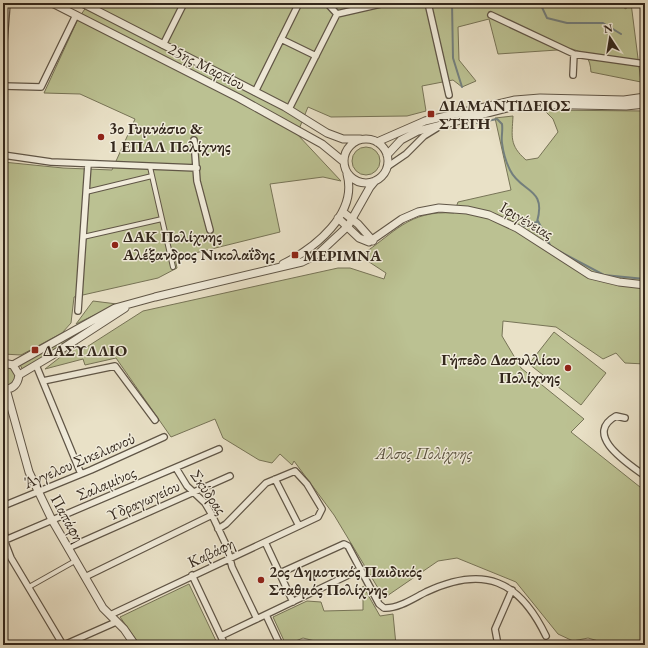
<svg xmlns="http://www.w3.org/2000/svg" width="648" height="648" viewBox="0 0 648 648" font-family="'EB Garamond',serif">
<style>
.green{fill:#bbc192;stroke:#777457}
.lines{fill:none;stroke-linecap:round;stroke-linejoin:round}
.stream{stroke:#737f7e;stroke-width:2}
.pedestrian-casing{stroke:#605647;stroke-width:6}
.minor-casing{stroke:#605647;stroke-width:8}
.tertiary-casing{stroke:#605647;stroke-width:9}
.pedestrian{stroke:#f1ecdb;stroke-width:4}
.minor{stroke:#f1ecdb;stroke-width:5.5}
.tertiary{stroke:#f1ecdb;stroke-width:7}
.poi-dot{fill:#8f2418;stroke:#f1ecdb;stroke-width:1.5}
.labels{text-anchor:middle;stroke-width:3;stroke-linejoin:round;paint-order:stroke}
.street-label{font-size:16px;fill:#33271c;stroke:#f1ecdb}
.poi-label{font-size:16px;font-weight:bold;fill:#33271c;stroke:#f1ecdb;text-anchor:start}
.park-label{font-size:16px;font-style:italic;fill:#554e3a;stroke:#f1ecdb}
</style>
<rect width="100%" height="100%" fill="#e9e1c7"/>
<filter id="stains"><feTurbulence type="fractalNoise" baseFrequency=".005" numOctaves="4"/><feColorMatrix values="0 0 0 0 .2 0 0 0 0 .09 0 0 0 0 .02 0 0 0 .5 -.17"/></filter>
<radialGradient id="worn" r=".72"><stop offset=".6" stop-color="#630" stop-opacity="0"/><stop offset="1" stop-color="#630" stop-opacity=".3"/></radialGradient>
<path class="green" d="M89,3H616L626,9L628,3H631L641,82L591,72C590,58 586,53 572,49L498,54L489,19L458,27L459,60L476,81L462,87L453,80L422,86L426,111L407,116L331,117L308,107L297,134L341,181L323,177L270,184L280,232L175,258L177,268L158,278L74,297L71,323L62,333L21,355L3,354V162L63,168L112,170L135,119L80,94L44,93L78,19Z
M544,110L645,111V364L625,363L616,353L603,359L556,327L503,321L502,336L521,368L584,419L571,432L645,491V645H612L588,638L573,641L558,634L516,582L457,558L438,561L384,598L334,515L294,461L292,465L280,454L272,463L259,460L223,438L215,419L171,437L116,358L85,365L83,359L45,369L77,344L82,350L143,311L338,268H350L384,279L386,273L360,256C395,233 408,210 454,213L458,202L511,190L495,118L513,116C512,137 509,145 526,160L538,158L558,132L553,119Z
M352 161a14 14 0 1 1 28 0a14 14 0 1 1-28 0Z
M93,301L117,304L76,324Z
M89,326L23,370L20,365Z
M554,332L606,373L581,405L529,364Z
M3,366L10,367L15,372L16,379L11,385L3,386Z
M189,584L218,645H140L120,617Z
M363,586L380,616L393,614L396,645H331L303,638L286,645L273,617L307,601L321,602L324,611L363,610Z"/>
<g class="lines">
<path class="stream" d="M452,3L453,58L462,87
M540,3L547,18L567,23H603L621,34
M477,123L497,119L502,124C503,131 501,137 502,143C503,151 506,162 510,170C521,193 547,187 537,222L520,227
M538,221L550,245
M555,249L604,275L645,279"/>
<g class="pedestrian-casing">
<path id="pedestrian" d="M150,167L173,267
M86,192L152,176
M83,237L162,219
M29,587L75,561"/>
</g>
<g class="minor-casing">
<path id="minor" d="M327,3L337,14
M428,3L449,95
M337,14L385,3
M491,15L574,54L645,64
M281,39L316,56
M163,45L184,3
M3,54L7,3
M573,75L574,54
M3,86L41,87L76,15
M255,92L299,3
M289,109L337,14
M194,140L197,181L210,230
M3,155L51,162L197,168
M387,167L406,154L424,136L437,128
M78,311L88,164
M36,365L81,474
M43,381L115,366L155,420
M625,418L616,416C582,435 629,464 645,476
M176,468L187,486L205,503L212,515L227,547L232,567L257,619
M275,479L299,526
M3,506L91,470L164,437
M3,524L6,545L11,558L63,645
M3,541L219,449
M265,542L293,602
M68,548L230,476
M280,573L344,544L348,546L379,604L384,608C398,609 414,598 426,592C484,565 519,580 546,636
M192,575L225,645
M85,577L212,515
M110,615L318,517L322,509L307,484L295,471L266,483L226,524L218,529
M266,615L280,645
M221,636L361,569
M64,645L116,622
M498,645L495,629L512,590"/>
</g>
<g class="tertiary-casing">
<path id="tertiary" d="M52,3L239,98L322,144L344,162
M82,3L285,107L327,133L343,139H360
M344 161a22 22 0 1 1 44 0a22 22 0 1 1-44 0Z
M377,142L425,121L515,100L540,98L624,100L645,97
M387,155L401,140L418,131L511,107L528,104L626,106L645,104
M343,212L358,224L373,241
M338,218L359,238L369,242L402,219L418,212L439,208L467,210L489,215L517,228L590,275L619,282L645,285
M283,264C315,248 358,214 347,174
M3,363L13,365L19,375C18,384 13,390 3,389
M13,365L115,308L155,297L302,262L318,254L348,226L370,187L375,181
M19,375L51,356L125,308
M6,389L29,472L52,520L103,608L124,629L135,645"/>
</g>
<use href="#pedestrian" class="pedestrian"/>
<use href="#minor" class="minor"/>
<use href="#tertiary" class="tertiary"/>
</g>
<g class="poi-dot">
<rect x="427" y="110" width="8" height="8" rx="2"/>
<circle cx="101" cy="137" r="4"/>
<circle cx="115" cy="245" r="4"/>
<rect x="291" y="251" width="8" height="8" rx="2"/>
<rect x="31" y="346" width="8" height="8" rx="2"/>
<circle cx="568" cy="368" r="4"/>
<circle cx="261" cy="580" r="4"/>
</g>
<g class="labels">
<g class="street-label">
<text transform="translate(207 66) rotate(27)" y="6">25ης Μαρτίου</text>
<text transform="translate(527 220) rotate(30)" y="6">Ιφιγένειας</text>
<text transform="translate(79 460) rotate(-23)" y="6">Άγγελου Σικελιανού</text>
<text transform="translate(106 483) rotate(-23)" y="6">Σαλαμίνος</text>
<text transform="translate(209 492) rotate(55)" y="6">Σκύδρας</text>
<text transform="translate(143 500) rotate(-24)" y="6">Υδραγωγείου</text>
<text transform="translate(68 518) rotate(61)" y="6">Παπάφη</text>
<text transform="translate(211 552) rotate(-25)" y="6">Καβάφη</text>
</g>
<g class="poi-label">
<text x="439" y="111">ΔΙΑΜΑΝΤΙΔΕΙΟΣ<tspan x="439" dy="18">ΣΤΕΓΗ</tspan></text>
<text x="109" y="134">3ο Γυμνάσιο &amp;<tspan x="109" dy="18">1 ΕΠΑΛ Πολίχνης</tspan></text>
<text x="123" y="242">ΔΑΚ Πολίχνης<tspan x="123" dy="18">Αλέξανδρος Νικολαΐδης</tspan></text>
<text x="303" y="261">ΜΕΡΙΜΝΑ</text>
<text x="43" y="356">ΔΑΣΥΛΛΙΟ</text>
<text x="560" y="365" text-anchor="end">Γήπεδο Δασυλλίου<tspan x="560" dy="18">Πολίχνης</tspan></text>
<text x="269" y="577">2ος Δημοτικός Παιδικός<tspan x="269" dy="18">Σταθμός Πολίχνης</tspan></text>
</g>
<g class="park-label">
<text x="424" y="459">Άλσος Πολίχνης</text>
</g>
</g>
<rect width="648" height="648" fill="none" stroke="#e9e1c7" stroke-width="16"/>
<rect x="4" y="4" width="640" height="640" fill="none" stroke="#33271c" stroke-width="2"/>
<rect x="8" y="8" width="632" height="632" fill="none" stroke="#33271c"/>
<g transform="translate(610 38) rotate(348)" stroke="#f1ecdb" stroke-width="3" paint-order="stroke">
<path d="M0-3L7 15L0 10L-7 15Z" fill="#33271c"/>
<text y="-6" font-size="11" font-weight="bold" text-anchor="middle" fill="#33271c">N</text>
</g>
<rect width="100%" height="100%" filter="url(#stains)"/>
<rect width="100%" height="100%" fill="url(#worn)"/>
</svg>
